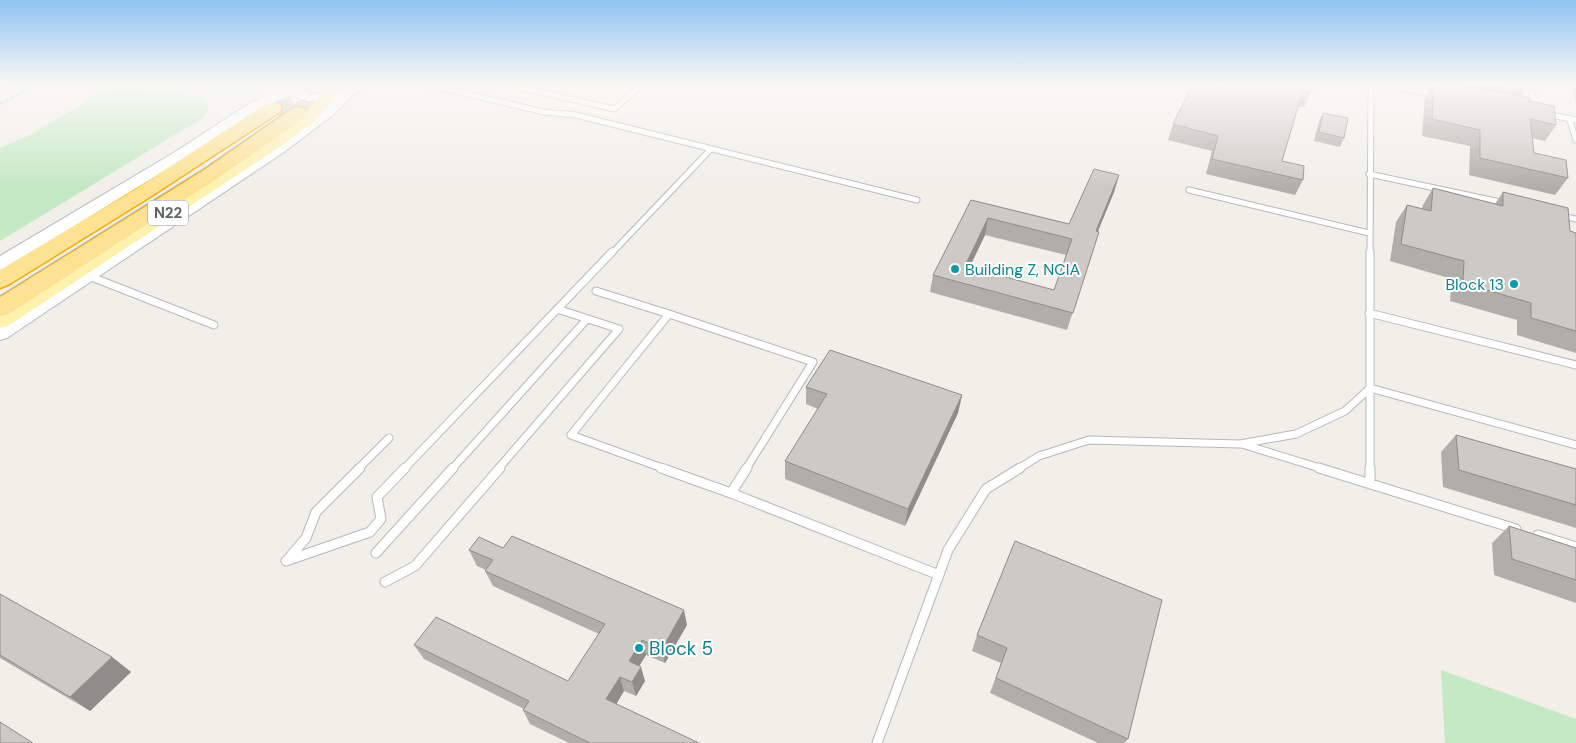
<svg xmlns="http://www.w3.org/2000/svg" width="1576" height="743" viewBox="0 0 1576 743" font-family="'DM Sans',sans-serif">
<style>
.commercial{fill:#fef7e0}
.green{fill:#c5e8c5}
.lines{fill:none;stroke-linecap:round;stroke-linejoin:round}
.highway-tunnel{stroke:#ccccc8;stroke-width:20;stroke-dasharray:20 10;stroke-linecap:butt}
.lane-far2-casing{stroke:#b5b8bc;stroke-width:7}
.lane-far1-casing{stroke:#b5b8bc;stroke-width:9}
.lane-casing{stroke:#b5b8bc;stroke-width:11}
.secondary-casing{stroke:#b6babf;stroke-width:2}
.primary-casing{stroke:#f2c960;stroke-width:3}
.highway-casing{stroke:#f9ab00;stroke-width:3}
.path{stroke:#9cc7a9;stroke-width:2.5;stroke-dasharray:4 2;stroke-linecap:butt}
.lane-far2{stroke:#fff;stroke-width:5}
.lane-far1{stroke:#fff;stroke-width:7}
.lane{stroke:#fff;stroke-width:9}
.secondary{fill:#fff;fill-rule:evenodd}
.primary{fill:#fff2af;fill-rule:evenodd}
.highway{fill:#fde293;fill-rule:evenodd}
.tram{stroke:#b6b7b8;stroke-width:1}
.wall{fill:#afaea9;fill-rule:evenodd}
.shaded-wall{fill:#8f8d8a}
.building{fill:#cccac5;stroke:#8f8d8a;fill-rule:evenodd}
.culture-dot{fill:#0f9aa8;stroke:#fff;stroke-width:2}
.labels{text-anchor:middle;stroke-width:4;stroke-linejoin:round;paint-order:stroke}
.shield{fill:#fff;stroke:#8f9295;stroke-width:1}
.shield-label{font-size:15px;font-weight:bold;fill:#5f6368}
.culture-label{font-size:16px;fill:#0d838f;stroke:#fff;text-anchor:start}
.near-culture-label{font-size:19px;fill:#0d838f;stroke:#fff;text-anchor:start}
</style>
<rect width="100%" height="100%" fill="#f1efe8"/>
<path class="commercial" d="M472,84H653L615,118Z"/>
<path class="green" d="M115,84L203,98C209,102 209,110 206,116L0,241V148L30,135Z
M166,84H258L241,96Z
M1441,670L1576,719V743H1445Z"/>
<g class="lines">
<path class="highway-tunnel" d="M273,108L308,84
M299,113L338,84"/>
<g class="lane-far2-casing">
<path id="lane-far2" d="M425,84L544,112L576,115L917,200
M506,84L614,109L643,84
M1380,84L1435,94
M1529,84L1537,110
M264,98L279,89L280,84
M1547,114L1576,120
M1569,118L1576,140
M1369,174L1505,203
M1189,190L1369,233
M1562,216L1576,219
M611,254L710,150
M1370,254L1371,84"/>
</g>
<g class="lane-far1-casing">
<path id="lane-far1" d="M89,276L214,325
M596,291L669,314
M1369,313L1576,365
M1242,444L1323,469
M358,469L389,438
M404,469L612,252
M452,469L587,319
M498,469L619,329L557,309
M665,469L571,435L669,314L813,362L746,469
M1018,469L1039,456L1089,440L1240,444L1296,434L1345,411L1370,388V252
M1370,469V388L1576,445"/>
</g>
<g class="lane-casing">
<path id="lane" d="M661,468L731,493
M1319,468L1516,529
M1370,468V484
M731,493L939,575
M731,493L747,468
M1538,535L1576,547
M376,553L453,468
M288,559L306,538L316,512L360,468
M286,561L370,532L381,519L377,497L405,468
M385,582L415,566L500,468
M877,743L948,550L986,489L1020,468"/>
</g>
<g class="secondary-casing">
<path id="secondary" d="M352,84H368L354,94L333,115L284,152L7,338L0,340V324L188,204L274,146L332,101H307L291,95L260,109L185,158L6,268L0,270V256L175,152L250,103L292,85C298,86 301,90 307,92C322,97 339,91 352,84Z"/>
</g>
<g class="primary-casing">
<path id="primary" d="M329,91L335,93L337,96L316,120L278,148L8,326L0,328V311L266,140L304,114L323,93Z"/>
</g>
<g class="highway-casing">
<path id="highway" d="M273,102L280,104L282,108L280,112L150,197L8,285L0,288V270L136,189L266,104Z
M299,107L306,109L308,113L306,117L218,178L9,314L0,316V297L204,170L292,109Z"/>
</g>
<path class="path" d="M0,104L37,84"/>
<use href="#lane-far2" class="lane-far2"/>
<use href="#lane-far1" class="lane-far1"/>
<use href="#lane" class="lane"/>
<use href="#secondary" class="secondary"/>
<use href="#primary" class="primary"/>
<use href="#highway" class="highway"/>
<path class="tram" d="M0,296L206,167L326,84"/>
</g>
<path class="wall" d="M1231,84H1313L1311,92L1304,107L1298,106L1282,161L1303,180L1295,195L1206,174L1212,151L1168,140L1173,124L1229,90Z
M1432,84H1450L1460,86V84H1521L1523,92L1521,96L1529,101L1556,125L1545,141L1532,138L1534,153L1568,178L1555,195L1469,175L1470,146L1422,136L1425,97Z
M1571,84H1576V104Z
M1323,113L1344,138L1340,147L1314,141L1319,121Z
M1119,175L1114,192L1098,231L1099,232L1067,330L930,292L933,275L971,200L1069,224ZM985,235L1066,255L1054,290L969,268Z
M1433,188L1495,204L1503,192L1570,231L1576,233V353L1517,335V320L1450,301L1452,279L1390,261L1396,222L1407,205L1422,209L1423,205Z
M806,387L962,395L958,413L905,526L785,479V461L818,409L806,404Z
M1456,435L1576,469V528L1443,487L1441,452Z
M1509,526L1576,548V603L1494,575L1492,543Z
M1015,541L1128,739L1125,743H1098L990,693L1001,663L972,651L977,635Z
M503,548L687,625L665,663L646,655L639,666L645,681L636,696L624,691L616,704L699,743H569L530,724L523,710L524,709L424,659L414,645L568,681L599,634L493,586L485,571L486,570L477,566L469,550Z
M0,594L112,657L131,672L90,711L0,658Z"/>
<path class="shaded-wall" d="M0,84H10L0,89Z
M1119,175L1114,192L1091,248L1096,231Z
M988,218L985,235L962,283L965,266Z
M962,395L958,413L905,526L908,509Z
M684,610L687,625L665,663L662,649Z
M642,640L646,655L633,676L629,661Z
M112,657L131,672L90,711L70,697Z
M641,667L645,681L636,696L632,682Z
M620,677L624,691L611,713L606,699Z"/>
<path class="building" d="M1193,84H1204L1230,90L1232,84H1313L1311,92L1303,90L1282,161L1304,166L1303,180L1212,159L1218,136L1173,124Z
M1434,84H1450L1528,97L1529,101L1554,106L1556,125L1530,119L1534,153L1566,160L1568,178L1480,158V130L1432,119Z
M1479,84H1521L1523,92Z
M1323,113L1348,118L1344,138L1319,132Z
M1094,169L1119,175L1096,231L1099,232L1073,313L933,275L971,200L1069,224ZM988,218L1072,239L1054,290L965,266Z
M1433,188L1503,206V192L1568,208L1570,231L1576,233V331L1531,318V303L1463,283L1464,261L1401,244L1407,205L1431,211Z
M830,350L962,395L908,509L785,461L827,394L806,387Z
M1456,435L1576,469V505L1459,470Z
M1509,526L1576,548V580L1512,559Z
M512,536L684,610L662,649L642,640L629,661L641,667L632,682L620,677L606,699L699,743H590L523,710L529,701L414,645L436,617L568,681L605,624L485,571L493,560L469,550L479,537L503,548Z
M1015,541L1162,600L1128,739L996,678L1007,648L977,635Z
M0,594L112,657L70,697L0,655Z
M0,722L33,743H0Z"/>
<linearGradient id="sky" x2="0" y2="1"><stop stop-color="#8fc3f1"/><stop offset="0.45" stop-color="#f9f8f5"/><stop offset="1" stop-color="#f9f8f5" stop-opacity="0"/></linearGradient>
<rect width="1576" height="188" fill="url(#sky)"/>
<g class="culture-dot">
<circle cx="955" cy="269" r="5"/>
<circle cx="1514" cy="284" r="5"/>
<circle cx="639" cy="648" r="5"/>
</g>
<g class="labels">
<rect class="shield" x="148" y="200.5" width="40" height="25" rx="4"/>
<g class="shield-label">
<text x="168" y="218">N22</text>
</g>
<g class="culture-label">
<text x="965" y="275">Building Z, NCIA</text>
<text x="1504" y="290" text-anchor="end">Block 13</text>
</g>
<g class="near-culture-label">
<text x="649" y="655">Block 5</text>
</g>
</g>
</svg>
